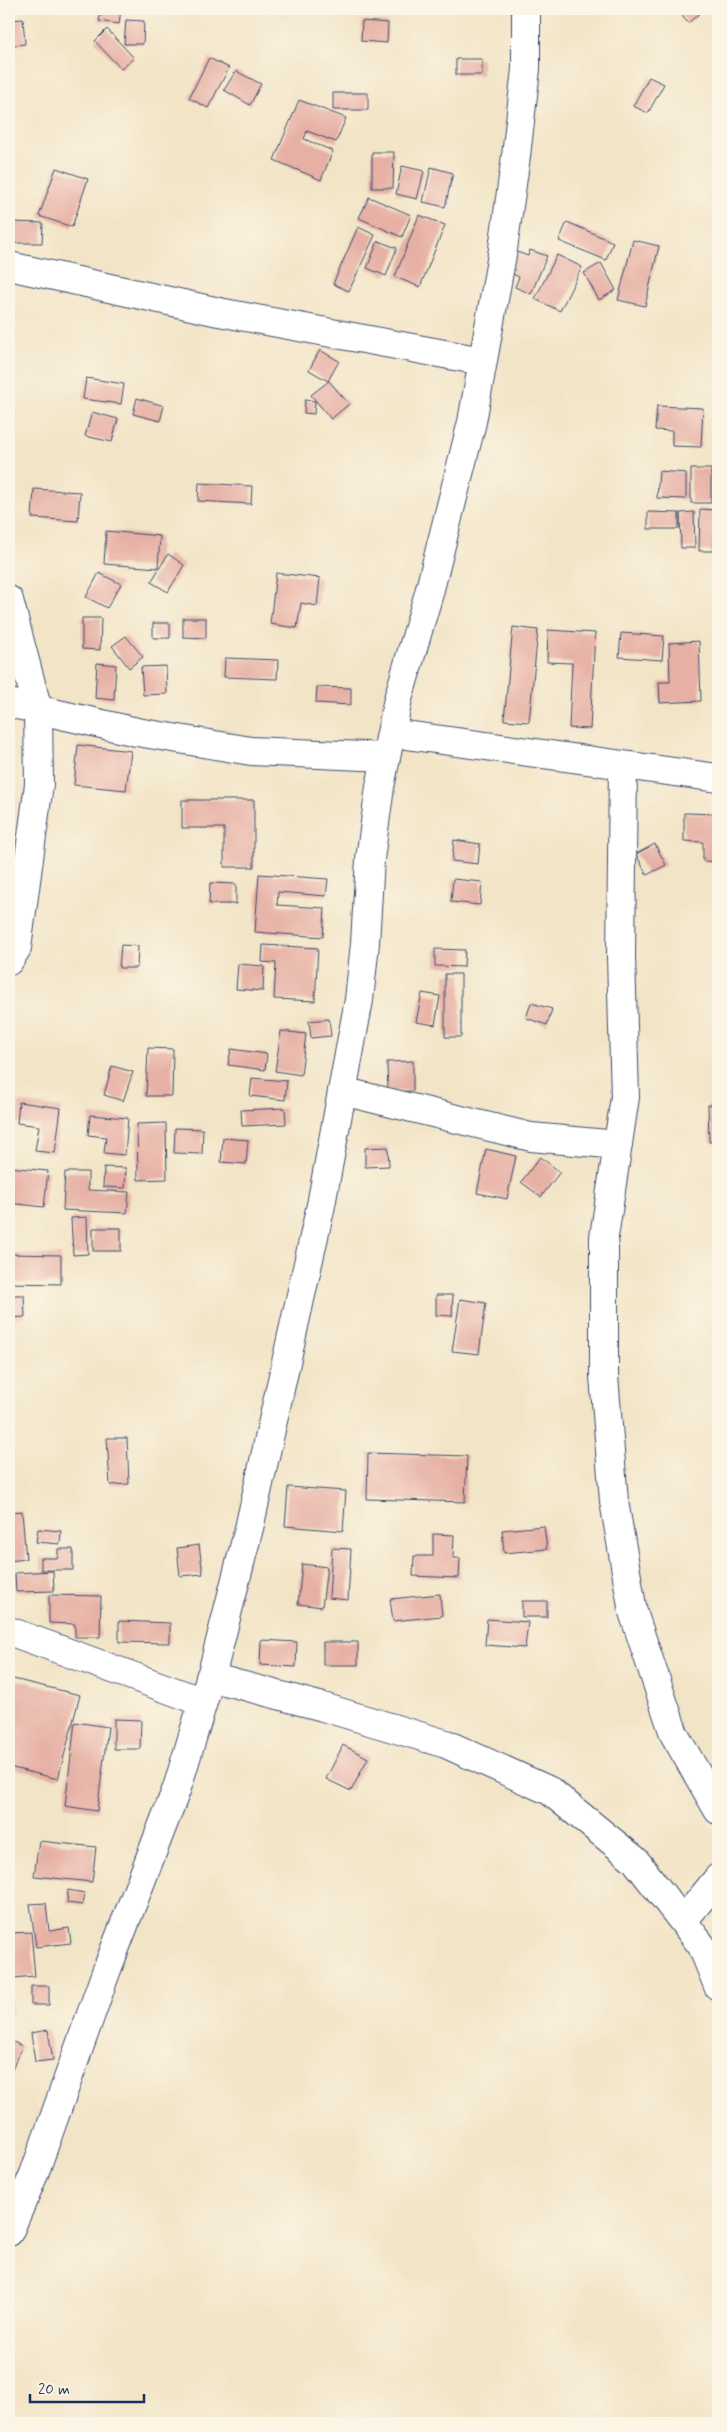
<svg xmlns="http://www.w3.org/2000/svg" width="727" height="2432" viewBox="0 0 727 2432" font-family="Mynerve,sans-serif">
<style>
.building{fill:#e7b0a5}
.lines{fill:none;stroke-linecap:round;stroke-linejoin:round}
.minor-casing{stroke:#3b4a6e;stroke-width:30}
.minor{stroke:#fff;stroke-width:28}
</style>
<rect width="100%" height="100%" fill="#fcf5e5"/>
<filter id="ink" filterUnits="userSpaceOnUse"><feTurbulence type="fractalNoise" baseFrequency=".02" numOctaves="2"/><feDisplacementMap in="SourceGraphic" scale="10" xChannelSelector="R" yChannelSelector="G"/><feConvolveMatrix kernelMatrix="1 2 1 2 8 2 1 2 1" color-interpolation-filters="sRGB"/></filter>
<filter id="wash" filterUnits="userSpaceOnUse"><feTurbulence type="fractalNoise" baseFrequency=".0096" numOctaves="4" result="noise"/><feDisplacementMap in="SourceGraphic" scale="20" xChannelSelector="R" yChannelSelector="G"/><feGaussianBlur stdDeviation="1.12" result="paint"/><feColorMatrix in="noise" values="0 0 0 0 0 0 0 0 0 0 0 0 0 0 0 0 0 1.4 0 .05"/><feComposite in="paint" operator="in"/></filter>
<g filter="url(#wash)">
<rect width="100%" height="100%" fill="#f2e4c6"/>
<g id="blocks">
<path class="building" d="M101,9H121L119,24L99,21Z
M676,9H705L688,23Z
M23,19L25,44L9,46V20Z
M126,20L144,21L143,44H124Z
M362,21L388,23L387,43L361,41Z
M107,29L134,58L121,69L95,41Z
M209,58L229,68L208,108L189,98Z
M456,59H482V75H456Z
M236,71L261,84L250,105L224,90Z
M649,77L664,84L648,113L633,106Z
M333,93H368V110H333Z
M299,100L346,118L336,142L307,131L304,139L333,151L321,180L274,160Z
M372,152H394L393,188H372Z
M402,166L424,171L417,199L396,194Z
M431,167L453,173L445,207L423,202Z
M56,168L88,179L72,227L39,216Z
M369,197L411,215L402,237L359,218Z
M419,215L445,225L420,287L395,277Z
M9,222L43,223L42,243H9Z
M567,222L613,242L606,260L559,241Z
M358,227L375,235L349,291L333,284Z
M633,240L659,246L645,306L618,300Z
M378,241L397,248L386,276L367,268Z
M530,250L547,256L531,294L515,287L519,277L508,272L517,252L528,256Z
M557,255L582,267L560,311L535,299Z
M601,263L616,290L599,300L584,273Z
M320,350L339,361L328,381L309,370Z
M86,378L124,384L121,404L83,399Z
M329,381L349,404L331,419L311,395Z
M137,398L164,406L160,421L133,414Z
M305,400L315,401L314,414L304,413Z
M657,406L703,408L701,447L672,446V431L655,430Z
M92,412L118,419L112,442L85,436Z
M691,469H711V503H691Z
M659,471L686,473V499L657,498Z
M199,483L252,486L251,504L198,501Z
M34,489L80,492L78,521L32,518Z
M700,509L715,510L714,551H699Z
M648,512L679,513V529H648Z
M694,512L695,548H681L680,513Z
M106,531L160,536L158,568L104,564Z
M168,554L184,565L168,592L151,582Z
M99,573L121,584L107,608L86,597Z
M276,573L320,578L317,606L301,603L297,628L270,624Z
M82,618H101L100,650L82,649Z
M183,618H206V638L183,637Z
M153,623H170V638H153Z
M513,627L538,630L529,722L504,720Z
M548,630L595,633L590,729L569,728L572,663L547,662Z
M621,633L664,636L662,660L619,657Z
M126,636L143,657L129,668L112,646Z
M699,641L701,701L660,703L659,682H670L669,643Z
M225,658L278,660L277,679L224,677Z
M97,663L116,665L114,700L95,698Z
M166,666L167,694L143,695L141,667Z
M317,687L351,688V705L316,703Z
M78,745L131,751L126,790L74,785Z
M182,800H254V867H224V828H182Z
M684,813L718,814V862L703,861V842L684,841Z
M454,840L480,844L478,864L452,861Z
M655,844L666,865L647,875L636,854Z
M259,874L328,879L326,896L278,892L277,905L325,908L323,937L255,932Z
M453,879L482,882L480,905L451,902Z
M210,883L236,884V904H209Z
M121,945L138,946L137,968H119Z
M263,945L318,948L315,1001L274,999L276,963L262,962Z
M435,949L465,950L464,967L435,966Z
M238,964L264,966L263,991L236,989Z
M445,974H461V1037H445Z
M422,993L440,996L435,1025L416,1022Z
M531,1003L552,1009L547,1025L526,1018Z
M329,1019L331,1036L311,1038L309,1021Z
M281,1031L306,1034L301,1075L275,1071Z
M148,1048L173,1049L172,1096H146Z
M231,1049L267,1054L265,1070L228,1065Z
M413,1061V1091L388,1092L387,1062Z
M112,1066L133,1072L123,1101L104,1095Z
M252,1078L287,1081L285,1100L250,1096Z
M19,1102L61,1108L55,1153L35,1151L39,1126L17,1123Z
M708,1105H718V1142H709Z
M285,1108L286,1124L242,1126L241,1110Z
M90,1115L128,1118L125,1155L104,1153L106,1137L88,1135Z
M166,1123L167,1179L138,1180L137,1124Z
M175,1128L203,1129L202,1154L174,1153Z
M223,1138L248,1140L246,1164L221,1162Z
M388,1147L389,1166L365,1167V1148Z
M486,1149L516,1156L507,1199L477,1193Z
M540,1157L560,1172L541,1197L521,1182Z
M9,1167L48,1171L44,1207L9,1203Z
M104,1167L126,1168L125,1188L103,1187Z
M65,1172H88V1190L129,1192L127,1213L63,1210Z
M87,1217L88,1254L73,1255L71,1218Z
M93,1228H121V1251H93Z
M9,1254L61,1255V1284L9,1283Z
M9,1295H24L25,1317L9,1318Z
M436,1295H453L452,1316L436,1315Z
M460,1299L486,1303L479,1354L452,1351Z
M107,1438H127L129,1484L110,1485Z
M368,1453L467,1456L465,1502L367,1499Z
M288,1487L346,1491L343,1531L285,1526Z
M22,1511L26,1559L9,1561V1512Z
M544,1526L547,1549L504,1553L502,1530Z
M38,1529L61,1531L60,1544L36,1542Z
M433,1534L454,1535L453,1558H460L459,1578L413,1576L414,1556H433Z
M199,1545L203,1574L180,1576L177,1548Z
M332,1548L351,1549L348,1600L329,1598Z
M58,1549H73V1570H41V1558H58Z
M302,1564L327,1567L322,1607L298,1604Z
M53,1571L54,1591L16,1592L15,1573Z
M440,1594L442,1616L393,1621L390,1599Z
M49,1595L101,1596L100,1637H75V1624L49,1623Z
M522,1601H547V1617H522Z
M487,1619L528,1622L525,1648L485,1645Z
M119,1621L170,1623V1643L119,1642Z
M261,1640L297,1642L296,1667L260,1665Z
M323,1642H358V1665H323Z
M9,1678L80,1695L58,1779L9,1767Z
M114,1719L141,1720L140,1749H114Z
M75,1722L108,1727L97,1811L65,1806Z
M343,1745L368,1758L351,1791L326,1779Z
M39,1841L96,1847L92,1882L34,1876Z
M68,1890L85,1893L83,1905L67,1903Z
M46,1903L49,1931L69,1928L71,1943L36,1947L30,1904Z
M31,1932L35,1976L13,1978L10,1933Z
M31,1986H49V2005H31Z
M9,1998H12V2016H9Z
M48,2030L53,2060L35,2062L31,2033Z
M9,2040L22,2046L9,2077Z"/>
</g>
</g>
<g filter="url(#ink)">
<use href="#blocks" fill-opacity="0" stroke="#3b4a6e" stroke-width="1"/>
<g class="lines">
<g class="minor-casing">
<path id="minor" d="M9,266L219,312L482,361
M9,600L38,710L39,784L17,948L9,961
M9,703L137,732L251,751L386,757
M391,733L718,778
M623,765L621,956L625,1097L604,1237V1376L614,1501L633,1612L674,1734L718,1810
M342,1091L531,1137L618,1145
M9,1631L203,1702
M210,1677L323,1707L446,1744L550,1791L635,1860L702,1946L718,1986
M683,1921L718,1878
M9,2232L34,2174L106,1972L177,1788L213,1669L250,1524L321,1205L359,1000L365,943L370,859L380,787L398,699L429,593L472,422L503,249L516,156L526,69V9"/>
</g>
<use href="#minor" class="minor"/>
</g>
</g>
<rect width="727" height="2432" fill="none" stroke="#fcf5e5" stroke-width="30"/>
<path d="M30 2394v8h114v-8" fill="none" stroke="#1b2f5e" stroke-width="2.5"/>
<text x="38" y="2394" font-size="15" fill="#1b2f5e" stroke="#fcf5e5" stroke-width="4" paint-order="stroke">20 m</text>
</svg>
